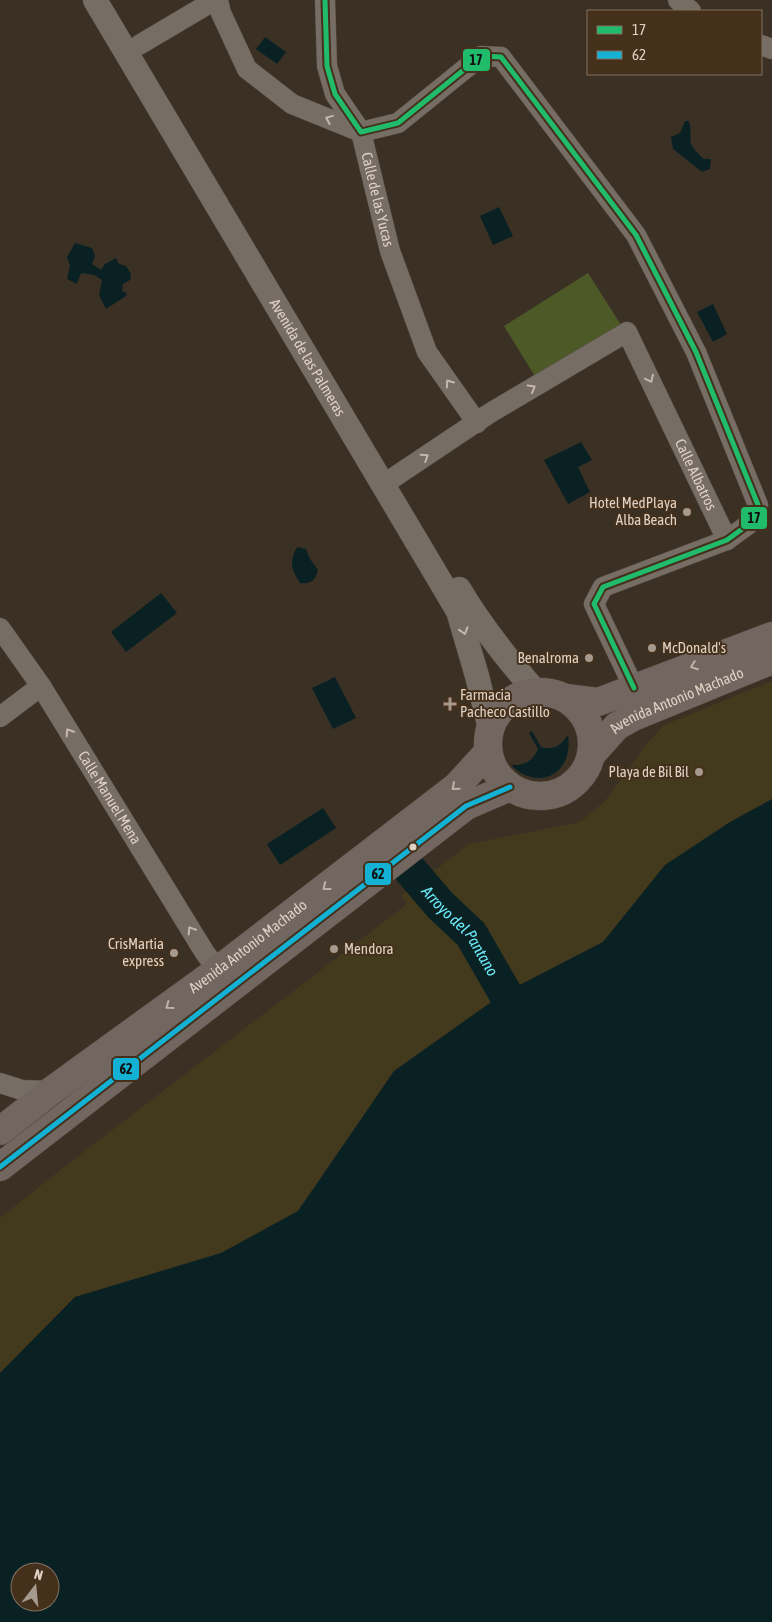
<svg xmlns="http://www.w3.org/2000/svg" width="772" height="1622" viewBox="0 0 772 1622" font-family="'Asap Condensed',sans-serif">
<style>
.green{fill:#4d5a28}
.sand{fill:#433a1d}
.water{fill:#0a2124;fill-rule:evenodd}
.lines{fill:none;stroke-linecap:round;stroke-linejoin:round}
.river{stroke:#0a2124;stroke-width:34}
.minor-casing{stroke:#554c42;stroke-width:21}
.tertiary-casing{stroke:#554c42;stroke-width:25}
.primary-casing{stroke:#554c42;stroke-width:29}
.minor{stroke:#766d64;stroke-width:20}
.tertiary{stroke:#766d64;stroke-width:24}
.primary{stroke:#726760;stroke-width:28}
.bus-1-casing{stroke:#44301b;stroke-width:9}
.bus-2-casing{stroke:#44301b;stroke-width:9}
.bus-1{stroke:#20bc6c;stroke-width:5}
.bus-2{stroke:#13b2d5;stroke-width:5}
.oneway{stroke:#c5b9ad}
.oneway2{stroke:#beb2a7}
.poi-dot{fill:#a6998d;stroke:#44301b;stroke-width:2}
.bus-dot{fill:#dfd2c5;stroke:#44301b;stroke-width:2}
.labels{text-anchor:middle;stroke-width:4;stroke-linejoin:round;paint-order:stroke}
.street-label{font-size:15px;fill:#dfd2c5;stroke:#44301b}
.poi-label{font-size:15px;fill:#dfd2c5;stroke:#44301b;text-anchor:end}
.water-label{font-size:16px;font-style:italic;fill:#6ceaf8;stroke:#44301b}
.line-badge{stroke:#44301b;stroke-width:2}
.pale-badge-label{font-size:14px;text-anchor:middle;font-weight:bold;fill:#111}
</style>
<rect width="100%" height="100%" fill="#3b3024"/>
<path class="green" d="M588,273L621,325L536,378L504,326Z"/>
<path class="sand" d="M772,681V799L730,822L665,865L603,942L504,993L394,1071L298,1211L221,1253L75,1297L0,1373V1218L64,1167L407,904L401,896L469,844L580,822L605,801L645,746L664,725Z"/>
<path class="water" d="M265,37L286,52L277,64L256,49Z
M685,121H689C694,143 683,140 704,159H711L710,169L702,172L673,149L671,137L680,133Z
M499,207L513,236L493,245L480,216Z
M75,243L92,248L95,256L92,264L101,270L105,264L116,258L119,264L126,266L131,274L130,280L123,284L122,291L127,293L126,296L106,309L99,295L102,280L94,275L81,273L77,284L67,279L70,266L67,257Z
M713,304L727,334L713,342L697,312Z
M581,442L592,460L578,467L590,492L568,504L544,460Z
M297,547L306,549L310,559L318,570C315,581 311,584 300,583C291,569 289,562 297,547Z
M161,593L177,613L126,652L111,632Z
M335,677L356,718L333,729L312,688Z
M532,731L541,747C556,750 559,746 568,735C574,773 539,793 511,765C524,766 533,761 538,749L529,733Z
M772,799V1622H0V1373L75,1297L221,1253L298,1211L394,1071L504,993L603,942L665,865L730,822ZM20,1572H50V1602H20Z
M323,808L336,828L280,865L267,844Z"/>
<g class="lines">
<path class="river" id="s1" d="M411,871L441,906L471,934L505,993"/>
<g class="minor-casing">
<g id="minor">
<path id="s2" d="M218,0L221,13L247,69L292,104L361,132L390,251L427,352L477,423"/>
<path d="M325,0L327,66L335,94L361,132L398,123L481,56L501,57L636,235L696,352L758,505L753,521L727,540L603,587L594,604L634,688"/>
<path d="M678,0L691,11"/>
<path d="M139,45L215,0"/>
<path d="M761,45L772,49"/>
<path id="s3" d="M384,484L490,413L627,332L727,540"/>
<path id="s4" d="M0,628L41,686L205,953L218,970"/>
<path d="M0,717L41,686"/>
<path d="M0,1083L22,1090L51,1091"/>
</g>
</g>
<g class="tertiary-casing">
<g id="tertiary">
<path id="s5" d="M95,0L458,611L477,676L490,728"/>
<path d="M459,589C481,626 508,660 536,692"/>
</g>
</g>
<g class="primary-casing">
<g id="primary">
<circle cx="540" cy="744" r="52"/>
<path d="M565,698L598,702L772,636"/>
<path id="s6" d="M591,755L617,726L633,717L772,660"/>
<path id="s7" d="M0,1131L51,1091L218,970L457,786L488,752"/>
<path d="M0,1167L466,806L510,787"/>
</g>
</g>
<use href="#minor" class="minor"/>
<use href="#tertiary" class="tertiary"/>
<use href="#primary" class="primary"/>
<g class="bus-1-casing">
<path id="bus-1" d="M325,0L327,66L335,94L361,132L398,123L481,56L501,57L636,235L696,352L758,505L753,521L727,540L603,587L594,604L634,688"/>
</g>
<g class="bus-2-casing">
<path id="bus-2" d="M0,1167L466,806L510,787"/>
</g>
<use href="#bus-1" class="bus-1"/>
<use href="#bus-2" class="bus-2"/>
</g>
<defs><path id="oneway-chevron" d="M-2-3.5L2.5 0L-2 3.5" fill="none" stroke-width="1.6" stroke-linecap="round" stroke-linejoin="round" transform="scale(1.25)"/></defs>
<g class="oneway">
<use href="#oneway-chevron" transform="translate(329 119) rotate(-158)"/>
<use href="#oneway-chevron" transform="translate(650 379) rotate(64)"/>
<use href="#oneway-chevron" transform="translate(449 383) rotate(-125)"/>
<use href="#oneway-chevron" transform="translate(532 388) rotate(-30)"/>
<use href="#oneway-chevron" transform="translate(425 457) rotate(-33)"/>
<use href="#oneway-chevron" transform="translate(464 631) rotate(73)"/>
<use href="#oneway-chevron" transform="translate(69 732) rotate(-122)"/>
<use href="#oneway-chevron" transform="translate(191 930) rotate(-122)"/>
</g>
<g class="oneway2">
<use href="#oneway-chevron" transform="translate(694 666) rotate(159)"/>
<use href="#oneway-chevron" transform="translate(455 787) rotate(139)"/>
<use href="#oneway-chevron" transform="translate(326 887) rotate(142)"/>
<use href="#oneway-chevron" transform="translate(169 1006) rotate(144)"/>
</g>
<g class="poi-dot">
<circle cx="687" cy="512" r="5"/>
<circle cx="652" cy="648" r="5"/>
<circle cx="589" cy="658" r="5"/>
<path d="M447.5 696.5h5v5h5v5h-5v5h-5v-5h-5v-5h5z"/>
<circle cx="699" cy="772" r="5"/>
<circle cx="334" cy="949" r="5"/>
<circle cx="174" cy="953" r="5"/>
</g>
<circle class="bus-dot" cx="413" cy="847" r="4.5"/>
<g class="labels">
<g class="street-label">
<text dy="5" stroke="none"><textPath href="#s2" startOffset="276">Calle de las Yucas</textPath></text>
<text dy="5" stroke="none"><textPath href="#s5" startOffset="416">Avenida de las Palmeras</textPath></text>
<text dy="5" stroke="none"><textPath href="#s3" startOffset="445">Calle Albatros</textPath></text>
<text dy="5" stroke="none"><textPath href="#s6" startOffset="104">Avenida Antonio Machado</textPath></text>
<text dy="5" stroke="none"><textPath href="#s4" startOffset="202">Calle Manuel Mena</textPath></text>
<text dy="5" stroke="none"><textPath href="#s7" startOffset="309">Avenida Antonio Machado</textPath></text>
</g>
<g class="poi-label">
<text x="677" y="508">Hotel MedPlaya<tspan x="677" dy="17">Alba Beach</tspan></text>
<text x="662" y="653" text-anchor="start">McDonald's</text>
<text x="579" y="663">Benalroma</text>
<text x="460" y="700" text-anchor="start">Farmacia<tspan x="460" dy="17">Pacheco Castillo</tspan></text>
<text x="689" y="777">Playa de Bil Bil</text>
<text x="164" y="949">CrisMartia<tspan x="164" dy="17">express</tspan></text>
<text x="344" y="954" text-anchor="start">Mendora</text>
</g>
<g class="water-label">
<text dy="6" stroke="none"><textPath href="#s1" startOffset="78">Arroyo del Pantano</textPath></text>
</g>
</g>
<g class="line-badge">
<rect x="462" y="48" width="29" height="24" rx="5" fill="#20bc6c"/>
<rect x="740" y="506" width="28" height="24" rx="5" fill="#20bc6c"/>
<rect x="364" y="862" width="28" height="24" rx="5" fill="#13b2d5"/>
<rect x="112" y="1057" width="28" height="24" rx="5" fill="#13b2d5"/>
</g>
<g class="pale-badge-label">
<text x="476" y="65">17</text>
<text x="754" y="523">17</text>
<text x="378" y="879">62</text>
<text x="126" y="1074">62</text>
</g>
<rect x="587" y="10" width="175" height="65" fill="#44301b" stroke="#82715f"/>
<rect x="597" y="26" width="25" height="8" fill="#20bc6c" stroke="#82715f"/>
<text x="632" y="35" font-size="15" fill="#dfd2c5">17</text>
<rect x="597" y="51" width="25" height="8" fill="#13b2d5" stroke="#82715f"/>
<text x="632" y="60" font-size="15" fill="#dfd2c5">62</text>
<g transform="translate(35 1587) rotate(16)"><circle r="24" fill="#44301b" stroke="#82715f"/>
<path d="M0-4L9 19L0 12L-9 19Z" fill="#a6998d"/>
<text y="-8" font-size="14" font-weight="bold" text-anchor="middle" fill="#dfd2c5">N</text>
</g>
</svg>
